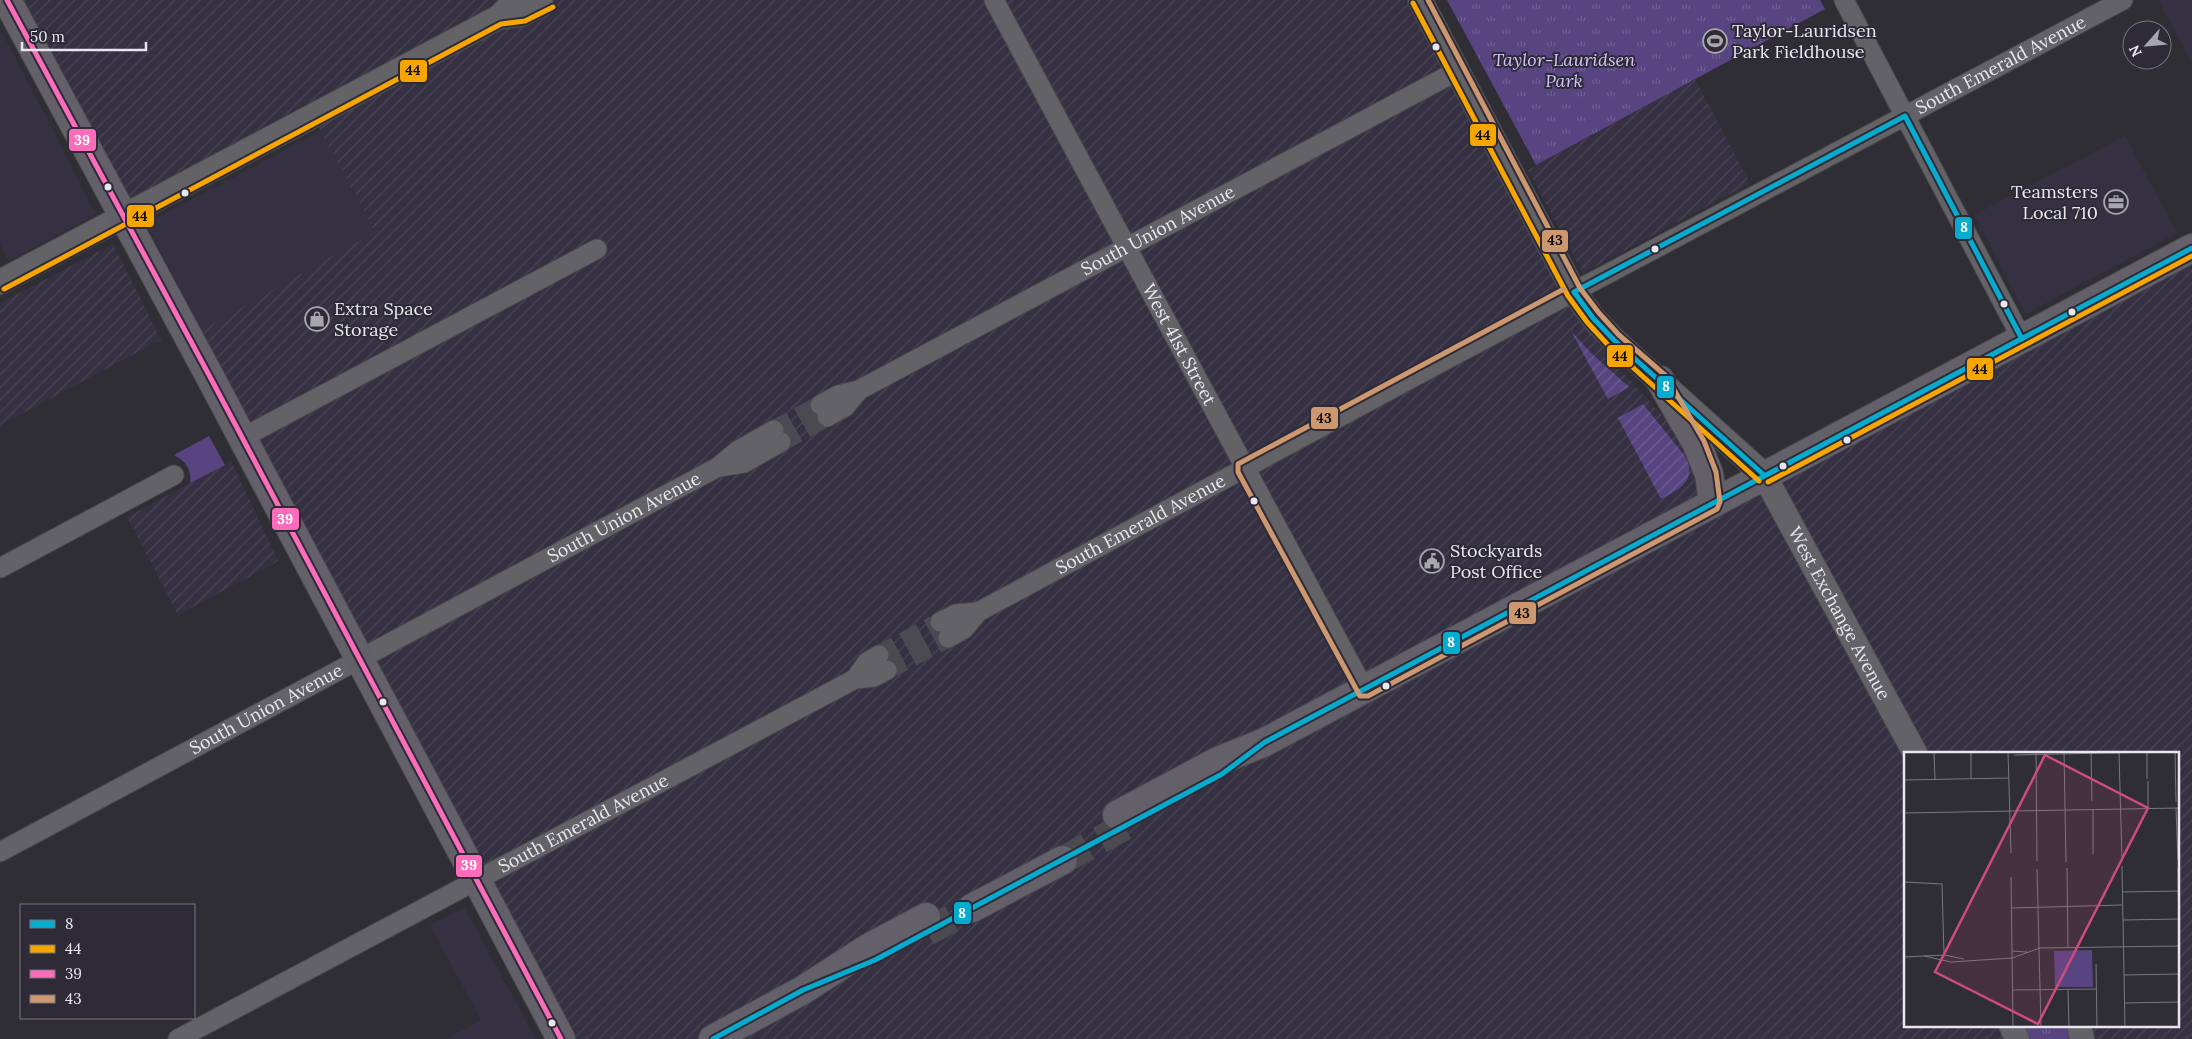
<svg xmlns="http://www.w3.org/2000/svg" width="2192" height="1039" viewBox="0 0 2192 1039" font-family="Lora,serif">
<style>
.built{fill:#363142}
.industrial{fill:url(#industrial-furrows);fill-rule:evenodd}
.grass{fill:#574481}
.park{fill:url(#park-tufts)}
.garden{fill:url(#garden-furrows)}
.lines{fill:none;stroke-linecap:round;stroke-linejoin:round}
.minor-tunnel{stroke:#4b4a50;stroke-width:19;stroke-dasharray:19 9;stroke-linecap:butt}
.secondary-tunnel{stroke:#4b4a50;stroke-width:28;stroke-dasharray:28 14;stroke-linecap:butt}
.minor-casing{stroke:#4a494e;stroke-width:21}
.tertiary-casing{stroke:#4a494e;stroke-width:26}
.secondary-casing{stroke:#4a494e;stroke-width:30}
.minor{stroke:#636266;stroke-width:19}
.tertiary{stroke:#636266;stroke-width:24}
.secondary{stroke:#63606a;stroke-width:28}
.bus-1-casing{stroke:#2e2b37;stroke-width:9}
.bus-2-casing{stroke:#2e2b37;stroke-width:9}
.bus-3-casing{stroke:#2e2b37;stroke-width:9}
.bus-4-casing{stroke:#2e2b37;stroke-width:9}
.bus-1{stroke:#06acd0;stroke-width:5}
.bus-2{stroke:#f7a600;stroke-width:5}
.bus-3{stroke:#fb6dba;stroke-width:5}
.bus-4{stroke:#cd976f;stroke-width:5}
.bus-dot{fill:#e8e7ef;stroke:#2e2b37;stroke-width:2}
.labels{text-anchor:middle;stroke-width:4;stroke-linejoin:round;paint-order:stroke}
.poi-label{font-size:18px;fill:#e8e7ef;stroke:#2e2b37;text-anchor:start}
.park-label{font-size:18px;font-style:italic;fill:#d1c2fe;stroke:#2e2b37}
.street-label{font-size:18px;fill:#e8e7ef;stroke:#2e2b37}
.inset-road{fill:none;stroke:#79787f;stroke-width:1}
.view{fill:#cc4c80;fill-opacity:0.15;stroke:#cc4c80;stroke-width:2.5}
.inset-edge{fill:none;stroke:#e8e7ef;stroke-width:2.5}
.line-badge{stroke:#2e2b37;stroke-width:2}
.badge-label{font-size:14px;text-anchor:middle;font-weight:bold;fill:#fff}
.pale-badge-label{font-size:14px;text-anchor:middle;font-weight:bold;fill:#111}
</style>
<defs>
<pattern id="industrial-furrows" width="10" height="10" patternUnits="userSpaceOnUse" patternTransform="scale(1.25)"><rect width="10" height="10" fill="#363142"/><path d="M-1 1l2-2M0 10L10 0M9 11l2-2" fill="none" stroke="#494554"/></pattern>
<pattern id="park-tufts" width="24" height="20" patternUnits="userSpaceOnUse" patternTransform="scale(1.25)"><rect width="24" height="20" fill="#574481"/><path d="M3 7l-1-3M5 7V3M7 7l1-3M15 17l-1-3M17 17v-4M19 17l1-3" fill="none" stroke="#6f5f93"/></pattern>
<pattern id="garden-furrows" width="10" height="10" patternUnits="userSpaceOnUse" patternTransform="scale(1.25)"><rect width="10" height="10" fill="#574481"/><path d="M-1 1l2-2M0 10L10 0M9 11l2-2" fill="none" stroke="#6f5f93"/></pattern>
</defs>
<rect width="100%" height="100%" fill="#2f2e34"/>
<path class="built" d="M2158,0H2192V63Z
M0,28L96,214L9,261L0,244Z
M321,131L375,233L202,330L146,224Z
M2125,136L2177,233L2026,314L1974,215Z
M464,907L516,1002L535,1039H446L481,1020L430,925Z"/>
<path class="industrial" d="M23,0H1422L1618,367L1732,491L2192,252V1039H571L202,330L375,232L306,104L129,201ZM1906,753H2178V1025H1906Z
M1695,79L1750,183L1583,273L1528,170Z
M113,244L161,340L0,425V303Z
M231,461L278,561L178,615L127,517Z"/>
<path class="grass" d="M209,436L225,465L190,483C192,470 186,461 174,455Z"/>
<path class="park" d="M1447,0H1820L1825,9L1536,165Z
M2021,1025H2066L2069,1039H2028Z"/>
<path class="garden" d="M1571,331L1591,353L1629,387L1608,399Z
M1643,404L1685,456C1698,480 1680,489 1661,499L1618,418Z"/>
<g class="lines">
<path class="minor-tunnel" d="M774,430L820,405
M781,442L827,417
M879,655L940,622
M887,670L948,638"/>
<path class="secondary-tunnel" d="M1063,860L1131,823
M927,932L972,908"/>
<g class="minor-casing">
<g id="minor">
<path id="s1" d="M994,0L1364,689"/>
<path d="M1844,0L2022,339"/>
<path id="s2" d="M820,405L838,395L859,390L1457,71"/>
<path d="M827,417L845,407L859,390"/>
<path d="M242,438L597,249"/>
<path d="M719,467L744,463L781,442"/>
<path d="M0,568L174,475"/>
<path d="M940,622L956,614L978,612"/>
<path id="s3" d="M948,638L964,629L978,612L1451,357L2123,0"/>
<path d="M855,679L867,662L879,655"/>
<path id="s4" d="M0,852L718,467L737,451L774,430"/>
<path id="s5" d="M178,1039L855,679L874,677L887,670"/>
</g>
</g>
<g class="tertiary-casing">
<g id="tertiary">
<path id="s6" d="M1420,0L1574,292L1593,318L1614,340L1764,475L1915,753"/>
<path d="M499,17L522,14L541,4"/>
<path d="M0,282L499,17L516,0"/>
<path d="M2011,1025L2017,1039"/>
<path d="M2079,1025L2082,1039"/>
</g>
</g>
<g class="secondary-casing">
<path id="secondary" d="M7,0L209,375L561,1039
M1660,380L1697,444L1709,474L1713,502
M1117,815L1216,762L1265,742L2192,248
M972,908L1063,860
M713,1039L803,990L868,948L926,917"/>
</g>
<use href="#minor" class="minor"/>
<use href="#tertiary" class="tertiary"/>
<use href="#secondary" class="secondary"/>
<g class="bus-1-casing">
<path id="bus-1" d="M1905,116L2022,339
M1574,292L1905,116
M1574,292L1593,318L1614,340L1764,475
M713,1039L803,990L875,960L1222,774L1265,742L2192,248"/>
</g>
<g class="bus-2-casing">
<path id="bus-2" d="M1413,3L1568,296L1587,322L1609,346L1759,481
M4,289L501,24L525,21L553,7
M1768,482L2192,256"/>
</g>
<g class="bus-3-casing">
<path id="bus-3" d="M7,0L209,375L561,1039"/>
</g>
<g class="bus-4-casing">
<path id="bus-4" d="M1428,0L1580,288L1599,313L1619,335L1666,376L1704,441L1716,472L1720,502L1717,509L1368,696H1360L1238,472V464L1564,289"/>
</g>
<use href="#bus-1" class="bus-1"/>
<use href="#bus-2" class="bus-2"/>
<use href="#bus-3" class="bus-3"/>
<use href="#bus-4" class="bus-4"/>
</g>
<defs>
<g id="stadium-ring" transform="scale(1.25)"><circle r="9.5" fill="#2e2b37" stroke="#a7a6ae" stroke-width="1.5"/><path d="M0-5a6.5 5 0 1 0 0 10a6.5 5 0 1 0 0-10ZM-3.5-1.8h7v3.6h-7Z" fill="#a7a6ae"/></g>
<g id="office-ring" transform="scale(1.25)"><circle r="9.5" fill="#2e2b37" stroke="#a7a6ae" stroke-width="1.5"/><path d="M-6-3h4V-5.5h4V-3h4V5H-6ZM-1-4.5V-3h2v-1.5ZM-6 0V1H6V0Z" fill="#a7a6ae"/></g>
<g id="shop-ring" transform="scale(1.25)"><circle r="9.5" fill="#2e2b37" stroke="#a7a6ae" stroke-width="1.5"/><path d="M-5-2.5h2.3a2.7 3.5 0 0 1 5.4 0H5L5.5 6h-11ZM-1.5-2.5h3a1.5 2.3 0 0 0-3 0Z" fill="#a7a6ae"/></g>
<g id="civic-ring" transform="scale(1.25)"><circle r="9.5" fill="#2e2b37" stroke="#a7a6ae" stroke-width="1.5"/><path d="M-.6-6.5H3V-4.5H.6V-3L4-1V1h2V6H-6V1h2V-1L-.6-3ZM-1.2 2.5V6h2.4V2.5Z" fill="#a7a6ae"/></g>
</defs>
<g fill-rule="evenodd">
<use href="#stadium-ring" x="1715" y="41"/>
<use href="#office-ring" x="2116" y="202"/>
<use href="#shop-ring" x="317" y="319"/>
<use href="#civic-ring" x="1432" y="561"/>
</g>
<g class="bus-dot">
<circle cx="1436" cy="47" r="4.5"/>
<circle cx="108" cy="187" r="4.5"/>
<circle cx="185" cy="193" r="4.5"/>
<circle cx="1655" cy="249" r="4.5"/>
<circle cx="2004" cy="304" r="4.5"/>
<circle cx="2072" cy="312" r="4.5"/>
<circle cx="1847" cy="440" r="4.5"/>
<circle cx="1783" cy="466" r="4.5"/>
<circle cx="1254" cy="501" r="4.5"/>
<circle cx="1386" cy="686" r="4.5"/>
<circle cx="383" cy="702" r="4.5"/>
<circle cx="552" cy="1023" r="4.5"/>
</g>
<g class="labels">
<g class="poi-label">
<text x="1732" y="37">Taylor-Lauridsen<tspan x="1732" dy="21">Park Fieldhouse</tspan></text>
<text x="2098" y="198" text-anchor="end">Teamsters<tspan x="2098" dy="21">Local 710</tspan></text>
<text x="334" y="315">Extra Space<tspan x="334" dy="21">Storage</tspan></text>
<text x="1450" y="557">Stockyards<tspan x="1450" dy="21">Post Office</tspan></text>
</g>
<g class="park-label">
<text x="1564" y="66">Taylor-Lauridsen<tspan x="1564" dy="21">Park</tspan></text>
</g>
<g class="street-label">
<text dy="6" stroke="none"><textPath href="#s3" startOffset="1200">South Emerald Avenue</textPath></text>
<text dy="6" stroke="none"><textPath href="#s2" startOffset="381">South Union Avenue</textPath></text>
<text dy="6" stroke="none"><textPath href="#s1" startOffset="391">West 41st Street</textPath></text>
<text dy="6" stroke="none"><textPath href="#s4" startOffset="708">South Union Avenue</textPath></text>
<text dy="6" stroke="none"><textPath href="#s3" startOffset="225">South Emerald Avenue</textPath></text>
<text dy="6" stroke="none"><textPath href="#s6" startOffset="752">West Exchange Avenue</textPath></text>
<text dy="6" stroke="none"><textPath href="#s4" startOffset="302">South Union Avenue</textPath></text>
<text dy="6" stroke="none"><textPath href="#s5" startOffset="459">South Emerald Avenue</textPath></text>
</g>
</g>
<g transform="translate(1904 752)">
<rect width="275" height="275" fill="#2f2e34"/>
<path d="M188,198L189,235H151L150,199Z" fill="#574481"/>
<path class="inset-road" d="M30,0L31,28M67,0V27M104,0L107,101M132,0L133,109M160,0L162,110M187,0L188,49M215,0L218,109M243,0V27M271,0L272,50M110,3L248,0M0,28L104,26M244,29V56M272,56L274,108M189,57V102M0,61L275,56M218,114L221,275M163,116L164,196M274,116L275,195M133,117L137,275M107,125L109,275M0,130L38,132L40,203M218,140L274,139M107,156L218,153M219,168L275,167M108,199L123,200M20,204L47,210L108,206L136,196L275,194M0,205L40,203L60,207M192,212L193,275M220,223L275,222M109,238L192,237M164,238L165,275M220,251L275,250"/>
<path class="view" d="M141,3L244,56L134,272L31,220Z"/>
<rect width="275" height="275" class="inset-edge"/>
</g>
<g class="line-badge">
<rect x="399" y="59" width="29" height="24" rx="5" fill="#f7a600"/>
<rect x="1469" y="123" width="28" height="24" rx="5" fill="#f7a600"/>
<rect x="68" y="128" width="29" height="24" rx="5" fill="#fb6dba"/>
<rect x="126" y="204" width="29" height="24" rx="5" fill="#f7a600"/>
<rect x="1954" y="216" width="19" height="24" rx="5" fill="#06acd0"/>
<rect x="1541" y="229" width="28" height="24" rx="5" fill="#cd976f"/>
<rect x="1606" y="344" width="28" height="24" rx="5" fill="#f7a600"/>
<rect x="1966" y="357" width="28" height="24" rx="5" fill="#f7a600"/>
<rect x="1656" y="375" width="19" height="24" rx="5" fill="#06acd0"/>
<rect x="1310" y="406" width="29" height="24" rx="5" fill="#cd976f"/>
<rect x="271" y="507" width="29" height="24" rx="5" fill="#fb6dba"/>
<rect x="1508" y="601" width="29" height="24" rx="5" fill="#cd976f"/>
<rect x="1442" y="631" width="19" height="24" rx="5" fill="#06acd0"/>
<rect x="455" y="854" width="28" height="24" rx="5" fill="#fb6dba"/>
<rect x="953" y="901" width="19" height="24" rx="5" fill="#06acd0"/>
</g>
<g class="badge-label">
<text x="82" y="145">39</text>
<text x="1964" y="232">8</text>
<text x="1666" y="391">8</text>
<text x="285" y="524">39</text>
<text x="1451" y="647">8</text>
<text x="469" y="870">39</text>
<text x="962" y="918">8</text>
</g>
<g class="pale-badge-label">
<text x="413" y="75">44</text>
<text x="1483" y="140">44</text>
<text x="140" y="221">44</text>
<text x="1555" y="245">43</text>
<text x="1620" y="361">44</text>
<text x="1980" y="374">44</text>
<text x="1324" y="423">43</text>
<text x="1522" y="618">43</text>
</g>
<rect x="20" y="904" width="175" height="115" fill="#2e2b37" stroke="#787681"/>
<rect x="30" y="920" width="25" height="8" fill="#06acd0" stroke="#787681"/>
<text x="65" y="929" font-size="15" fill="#e8e7ef">8</text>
<rect x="30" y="945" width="25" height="8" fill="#f7a600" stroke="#787681"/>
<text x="65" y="954" font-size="15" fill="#e8e7ef">44</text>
<rect x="30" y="970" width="25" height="8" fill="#fb6dba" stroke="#787681"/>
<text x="65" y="979" font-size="15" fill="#e8e7ef">39</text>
<rect x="30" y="995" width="25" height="8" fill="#cd976f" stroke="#787681"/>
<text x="65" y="1004" font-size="15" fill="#e8e7ef">43</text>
<g transform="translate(2147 45) rotate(243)"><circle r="24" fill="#2e2b37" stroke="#787681"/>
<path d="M0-4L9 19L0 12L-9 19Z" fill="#a7a6ae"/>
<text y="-8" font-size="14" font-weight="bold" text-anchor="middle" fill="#e8e7ef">N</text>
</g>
<path d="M22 42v8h124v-8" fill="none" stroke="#e8e7ef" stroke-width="2.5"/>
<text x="30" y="42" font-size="15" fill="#e8e7ef" stroke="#2e2b37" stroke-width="4" paint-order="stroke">50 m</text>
</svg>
